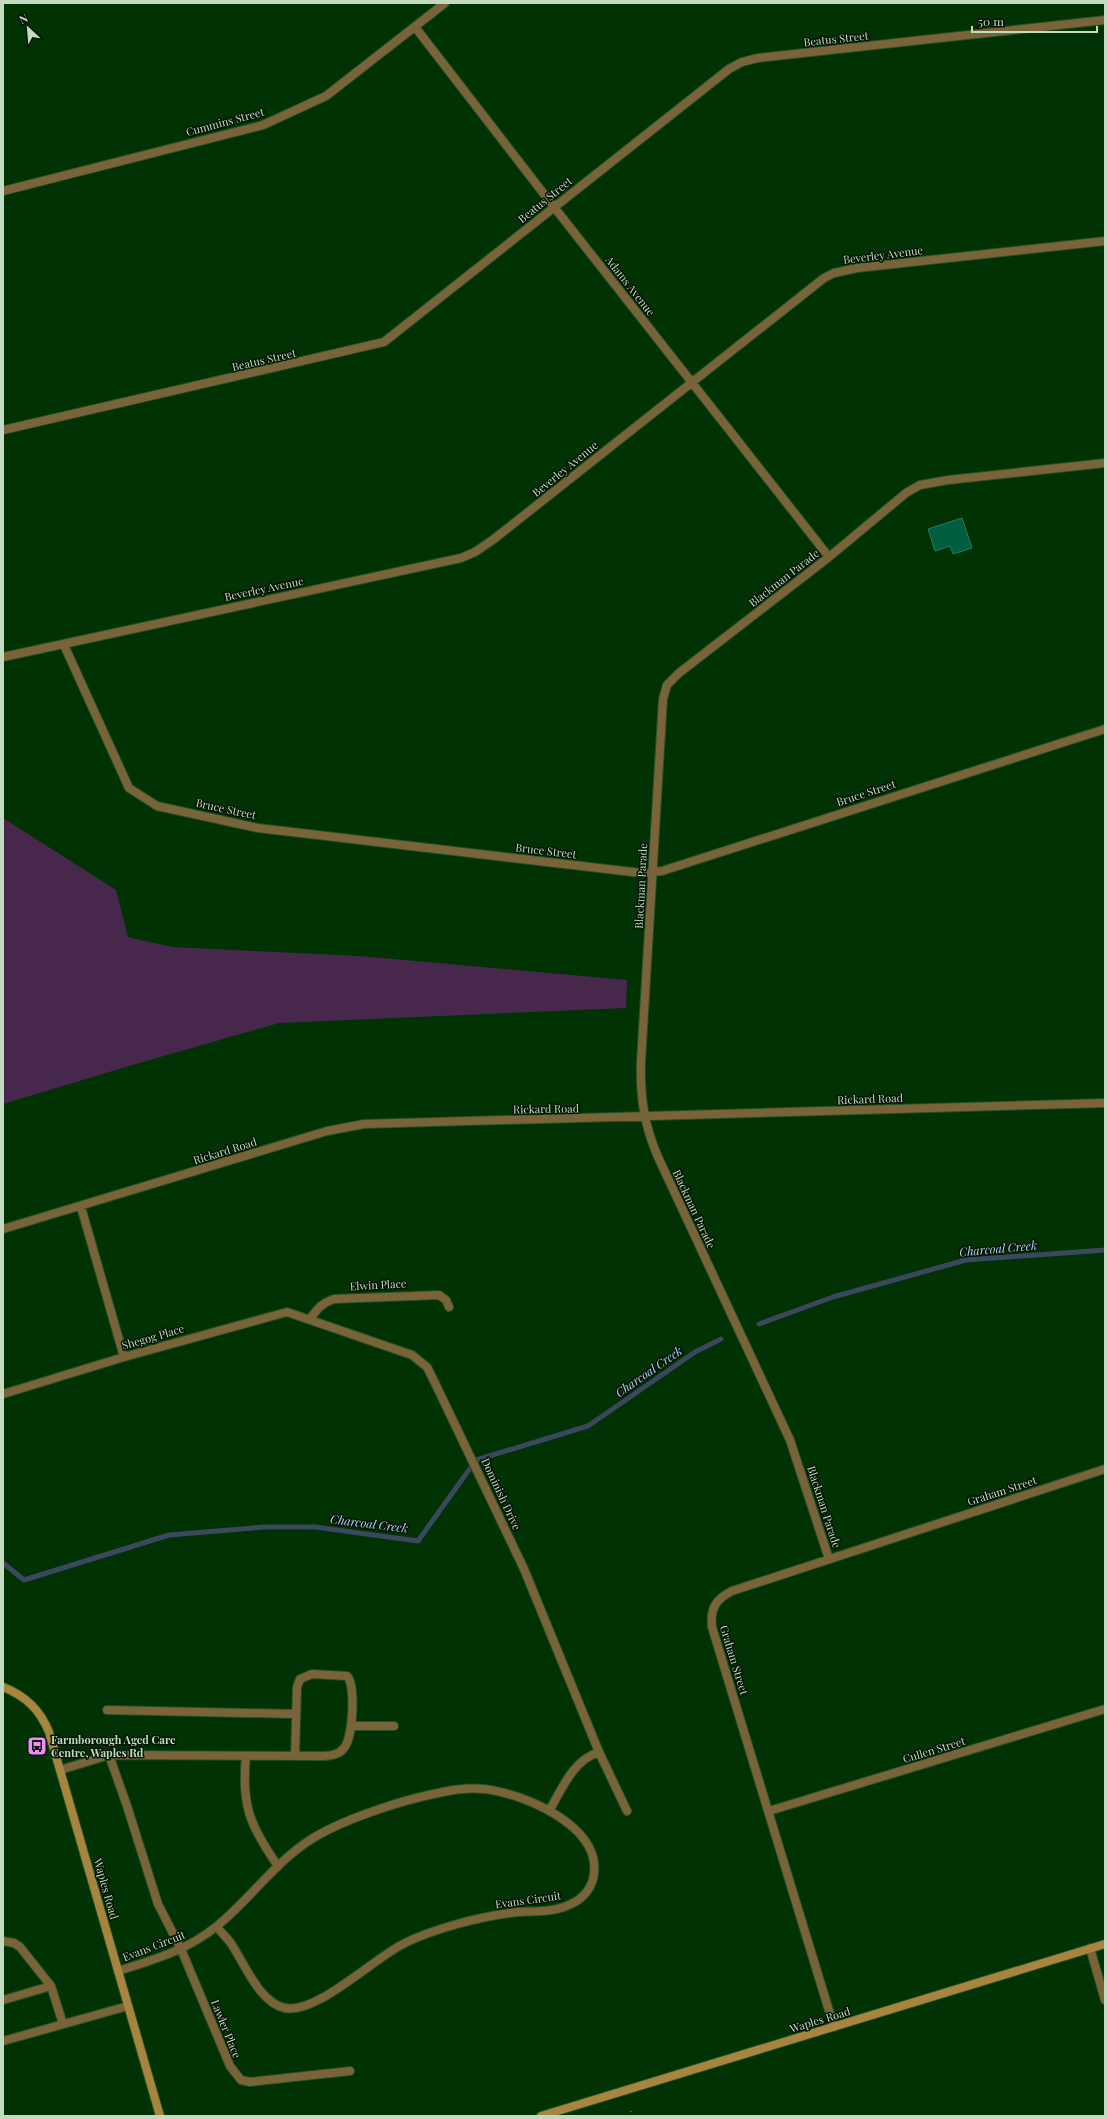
<svg xmlns="http://www.w3.org/2000/svg" width="1108" height="2119" viewBox="0 0 1108 2119" font-family="'Playfair Display',serif">
<style>
.green{fill:#48274c}
.lines{fill:none;stroke-linecap:round;stroke-linejoin:round}
.stream{stroke:#3a475d;stroke-width:5}
.building{fill:#015e41;stroke:#2c795a}
.lane-casing{stroke:#235025;stroke-width:10}
.street-casing{stroke:#235025;stroke-width:10}
.secondary-casing{stroke:#235025;stroke-width:10}
.path{stroke:#3c673e;stroke-width:2.5;stroke-dasharray:1 3;stroke-linecap:butt}
.lane{stroke:#796439;stroke-width:8}
.street{stroke:#796439;stroke-width:8}
.secondary{stroke:#a7853e;stroke-width:8}
.labels{text-anchor:middle;stroke-width:3;stroke-linejoin:round;paint-order:stroke}
.street-label{font-size:11px;fill:#c2dbc0;stroke:#041504}
.poi-label{font-size:11px;font-weight:bold;fill:#c2dbc0;stroke:#041504;text-anchor:start}
.water-label{font-size:12px;font-style:italic;fill:#b5ccfa;stroke:#041504}
</style>
<rect width="100%" height="100%" fill="#003203"/>
<path class="green" d="M3,818L116,890L128,937L172,947L360,956L627,980L626,1008L279,1023L129,1066L3,1104Z"/>
<g class="lines">
<path class="stream" d="M759,1324L833,1297L966,1260L1105,1250
M3,1563L24,1580L169,1535L264,1527H315L418,1541L476,1460L588,1426L695,1352L721,1339"/>
</g>
<path class="building" d="M962,518L972,548L953,554L950,546L935,551L928,529Z"/>
<g class="lines">
<g class="lane-casing">
<path id="lane" d="M107,1710L296,1714
M351,1726H394
M246,1756C241,1805 250,1826 278,1866
M60,1770L109,1755
M3,1941L14,1943L20,1947L51,1986
M181,1949L158,1904L127,1806L109,1755L322,1756C330,1756 339,1755 344,1748C353,1738 356,1685 347,1676L312,1674L300,1679L297,1687L295,1756
M3,2000L51,1986L63,2024
M3,2041L128,2006"/>
</g>
<g class="street-casing">
<path id="street" d="M415,27L554,207L829,557
M3,191L263,125L326,96L445,3
M3,430L384,342L729,69L742,62L758,58L1105,20
M64,645L129,788L157,806L258,828L641,873L662,871L1105,729
M3,657L461,558L475,552L494,539L824,278L834,273L857,268L1105,241
M81,1207L124,1357
M3,1229L327,1131L364,1124L1105,1103
M310,1319C317,1309 322,1303 334,1299L439,1295L446,1300L449,1307
M3,1394L124,1357L287,1312L412,1355L427,1367L435,1383L524,1569L599,1752L627,1811
M829,1559L790,1440L658,1157C644,1125 640,1097 641,1062L663,699L667,685L679,673L829,557L906,493L920,485L948,480L1105,463
M549,1811C562,1789 573,1760 599,1752
M769,1811L1105,1709
M1090,1948L1105,2000
M181,1949L230,2066L241,2080L250,2082L350,2071
M118,1971C153,1960 188,1950 217,1926C249,1900 273,1865 307,1842C339,1820 405,1799 443,1792C456,1789 471,1788 484,1789C522,1793 600,1825 594,1873C593,1887 583,1899 571,1904C551,1914 530,1910 510,1913C479,1917 433,1929 405,1943C375,1957 316,2015 285,2008C259,2003 244,1962 230,1942C226,1937 221,1932 217,1927
M834,2027L712,1627C710,1608 716,1599 732,1591L1105,1469"/>
</g>
<g class="secondary-casing">
<path id="secondary" d="M3,1687C26,1696 40,1710 49,1732L160,2116
M541,2116L1105,1944"/>
</g>
<path class="path" d="M631,2111L632,2116"/>
<use href="#lane" class="lane"/>
<use href="#street" class="street"/>
<use href="#secondary" class="secondary"/>
</g>
<defs>
<g id="bus-square" transform="scale(1)"><rect x="-9" y="-9" width="18" height="18" rx="4" fill="#ee8cf8" stroke="#041504"/><path d="M-5-6H5V4H4V6H2V4H-2V6H-4V4H-5ZM-3.5-4V0h7V-4ZM-3.5 1.2v1.5H-2V1.2ZM2 1.2v1.5H3.5V1.2Z" fill="#111"/></g>
</defs>
<g fill-rule="evenodd">
<use href="#bus-square" x="37" y="1746"/>
</g>
<g class="labels">
<g class="street-label">
<text transform="translate(836 39) rotate(-6)" y="4">Beatus Street</text>
<text transform="translate(225 122) rotate(-15)" y="4">Cummins Street</text>
<text transform="translate(545 200) rotate(-39)" y="4">Beatus Street</text>
<text transform="translate(883 255) rotate(-7)" y="4">Beverley Avenue</text>
<text transform="translate(630 286) rotate(52)" y="4">Adams Avenue</text>
<text transform="translate(264 360) rotate(-13)" y="4">Beatus Street</text>
<text transform="translate(565 469) rotate(-39)" y="4">Beverley Avenue</text>
<text transform="translate(784 578) rotate(-38)" y="4">Blackman Parade</text>
<text transform="translate(264 589) rotate(-12)" y="4">Beverley Avenue</text>
<text transform="translate(866 793) rotate(-18)" y="4">Bruce Street</text>
<text transform="translate(226 809) rotate(12)" y="4">Bruce Street</text>
<text transform="translate(546 851) rotate(7)" y="4">Bruce Street</text>
<text transform="translate(641 886) rotate(-87)" y="4">Blackman Parade</text>
<text transform="translate(870 1099) rotate(-2)" y="4">Rickard Road</text>
<text transform="translate(546 1109) rotate(-1)" y="4">Rickard Road</text>
<text transform="translate(225 1151) rotate(-17)" y="4">Rickard Road</text>
<text transform="translate(694 1209) rotate(65)" y="4">Blackman Parade</text>
<text transform="translate(378 1285) rotate(-3)" y="4">Elwin Place</text>
<text transform="translate(153 1337) rotate(-16)" y="4">Shegog Place</text>
<text transform="translate(1002 1491) rotate(-18)" y="4">Graham Street</text>
<text transform="translate(501 1494) rotate(65)" y="4">Dominish Drive</text>
<text transform="translate(824 1507) rotate(72)" y="4">Blackman Parade</text>
<text transform="translate(734 1660) rotate(73)" y="4">Graham Street</text>
<text transform="translate(934 1750) rotate(-17)" y="4">Cullen Street</text>
<text transform="translate(106 1889) rotate(74)" y="4">Waples Road</text>
<text transform="translate(528 1900) rotate(-8)" y="4">Evans Circuit</text>
<text transform="translate(154 1946) rotate(-21)" y="4">Evans Circuit</text>
<text transform="translate(820 2020) rotate(-17)" y="4">Waples Road</text>
<text transform="translate(226 2029) rotate(68)" y="4">Lawler Place</text>
</g>
<g class="poi-label">
<text x="51" y="1744">Farmborough Aged Care<tspan x="51" dy="13">Centre, Waples Rd</tspan></text>
</g>
<g class="water-label">
<text transform="translate(998 1249) rotate(-5)" y="4">Charcoal Creek</text>
<text transform="translate(649 1372) rotate(-35)" y="4">Charcoal Creek</text>
<text transform="translate(369 1524) rotate(7)" y="4">Charcoal Creek</text>
</g>
</g>
<rect width="1108" height="2119" fill="none" stroke="#c2dbc0" stroke-width="8"/>
<g transform="translate(28 28) rotate(334)" stroke="#041504" stroke-width="3" paint-order="stroke">
<path d="M0-3L7 15L0 10L-7 15Z" fill="#c2dbc0"/>
<text y="-6" font-size="11" font-weight="bold" text-anchor="middle" fill="#c2dbc0">N</text>
</g>
<path d="M972 26v6h125v-6" fill="none" stroke="#c2dbc0" stroke-width="2"/>
<text x="978" y="26" font-size="12" fill="#c2dbc0" stroke="#041504" stroke-width="3" paint-order="stroke">50 m</text>
</svg>
